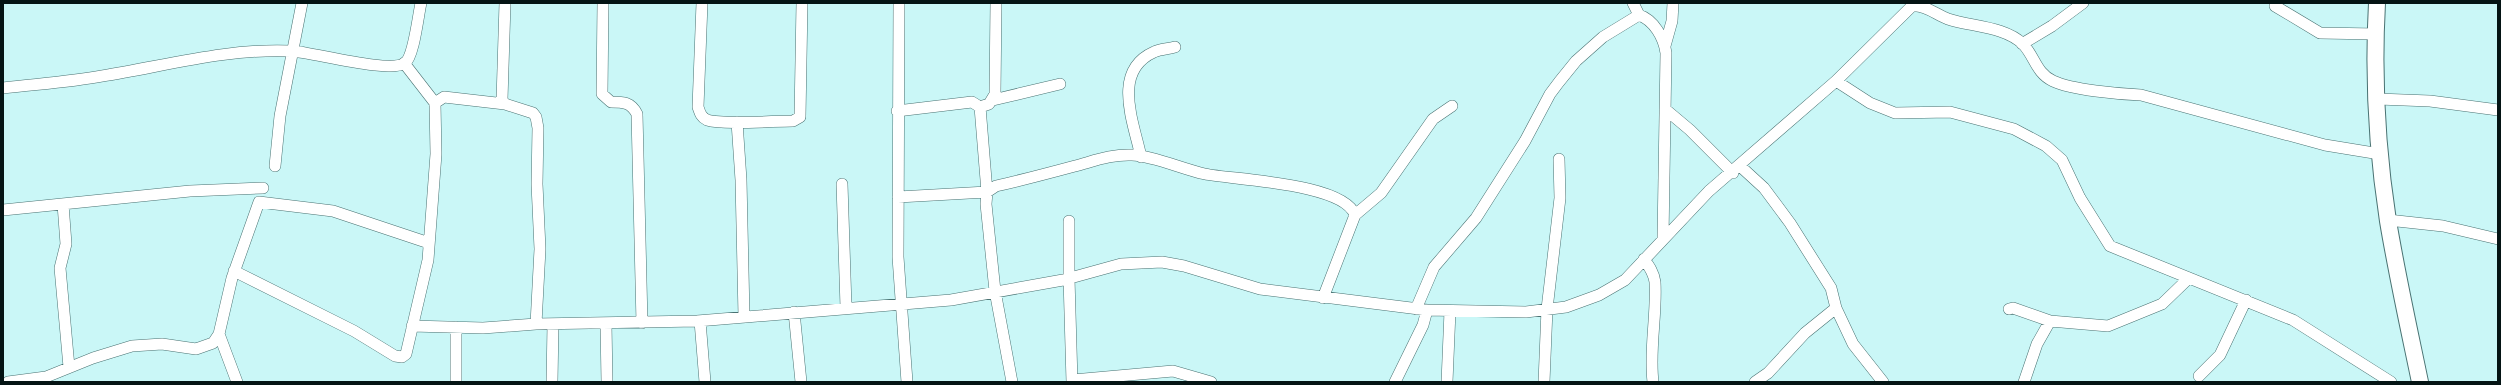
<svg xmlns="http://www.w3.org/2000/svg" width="2501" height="385" viewBox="0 0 2501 385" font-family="Roboto,sans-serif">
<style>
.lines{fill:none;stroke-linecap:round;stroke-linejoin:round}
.street-casing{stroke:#497272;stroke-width:12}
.secondary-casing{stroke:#497272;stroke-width:18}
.street{stroke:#fff;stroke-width:11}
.secondary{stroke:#fff;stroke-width:16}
</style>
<rect width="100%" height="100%" fill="#caf7f7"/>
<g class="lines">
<g class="street-casing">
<path id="street" d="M505,3L502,100L505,104L533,113L536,117L538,128L537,184L540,249L536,324
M603,3L602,94L611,102C623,102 631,102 637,114L642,323
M702,3L698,107C700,113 701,117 707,120C723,125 773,121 793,121L800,117L802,3
M899,3L898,257L907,382
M1633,3L1639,15
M2275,6L2320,33L2376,34
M2022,44L2052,26L2083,3
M1665,46L1672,21L1673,3
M1836,81L1870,103L1895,113L1950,112L2014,129L2046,146L2062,160L2080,198L2110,246L2293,320L2391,382
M3,88C36,84 70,82 102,76C165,66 228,48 291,51C312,52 390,74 405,63C414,56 418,16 421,3
M2378,99L2430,101L2498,110
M993,100L1060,84
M435,103L444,97L505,104
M980,107L989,104L995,94L996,3
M1665,109L1690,130L1733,173
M897,111L972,102L980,107L987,192L986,204L995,291L1012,382
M737,122L741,180L744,316
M1141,157C1134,123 1111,71 1154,52C1160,49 1168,49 1175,47
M275,166L280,116L302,3
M1740,166L1764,188L1790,223L1831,288L1836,308L1853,344L1883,382
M842,184L846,307
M898,197L987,192L996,186C1023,180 1049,173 1075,166C1094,161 1112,154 1132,155C1154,156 1182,169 1205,174C1235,180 1344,183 1355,215L1323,298
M63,204L66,244L60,268L69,367
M3,210L190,191L263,188
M1355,215L1381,193L1433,119L1452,106
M2388,220L2443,226L2498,239
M1069,221V278L1072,382
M1644,259C1649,266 1654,273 1655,282C1657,315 1649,349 1653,382
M234,271L354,331L395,356L402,357L406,354L428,260L436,154L435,103L404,63
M1416,309L1434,267L1476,218L1525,141L1550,94L1559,82L1576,61L1603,37L1639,15C1654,20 1664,38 1666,53L1663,238
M2009,309L2013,308L2050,321L2108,326L2162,304L2189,278
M794,312L801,382
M700,321L705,382
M606,324L607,382
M412,326L483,328L536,324L697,321L951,300L1063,280L1121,264L1162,262L1184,266L1260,289L1427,310L1526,312L1566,307L1599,295L1625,280L1709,191L1836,81L1912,6C1924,4 1937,15 1948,19C1972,27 2004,26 2023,44C2035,57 2036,73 2053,81C2072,90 2119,94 2141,95L2325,145L2380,154
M456,327V382
M219,334L237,382
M2199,376L2220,355L2246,300
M1073,380L1173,371L1211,382
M8,382L46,377L93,358L132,346L162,344L196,349L213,343L219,334L232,278L259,202L333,211L429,243
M552,382L553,324
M1395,382L1423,325L1427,310
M1447,382L1450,311
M1544,382L1547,309L1560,198L1559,159
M1755,382L1768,373L1805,333L1836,308
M2024,382L2037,344L2050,321"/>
</g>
<g class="secondary-casing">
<path id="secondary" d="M2377,3C2373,75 2377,150 2388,221C2397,275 2409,329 2420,382"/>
</g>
<use href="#street" class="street"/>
<use href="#secondary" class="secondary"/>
</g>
<rect width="2501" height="385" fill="none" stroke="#041414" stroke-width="8"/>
</svg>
